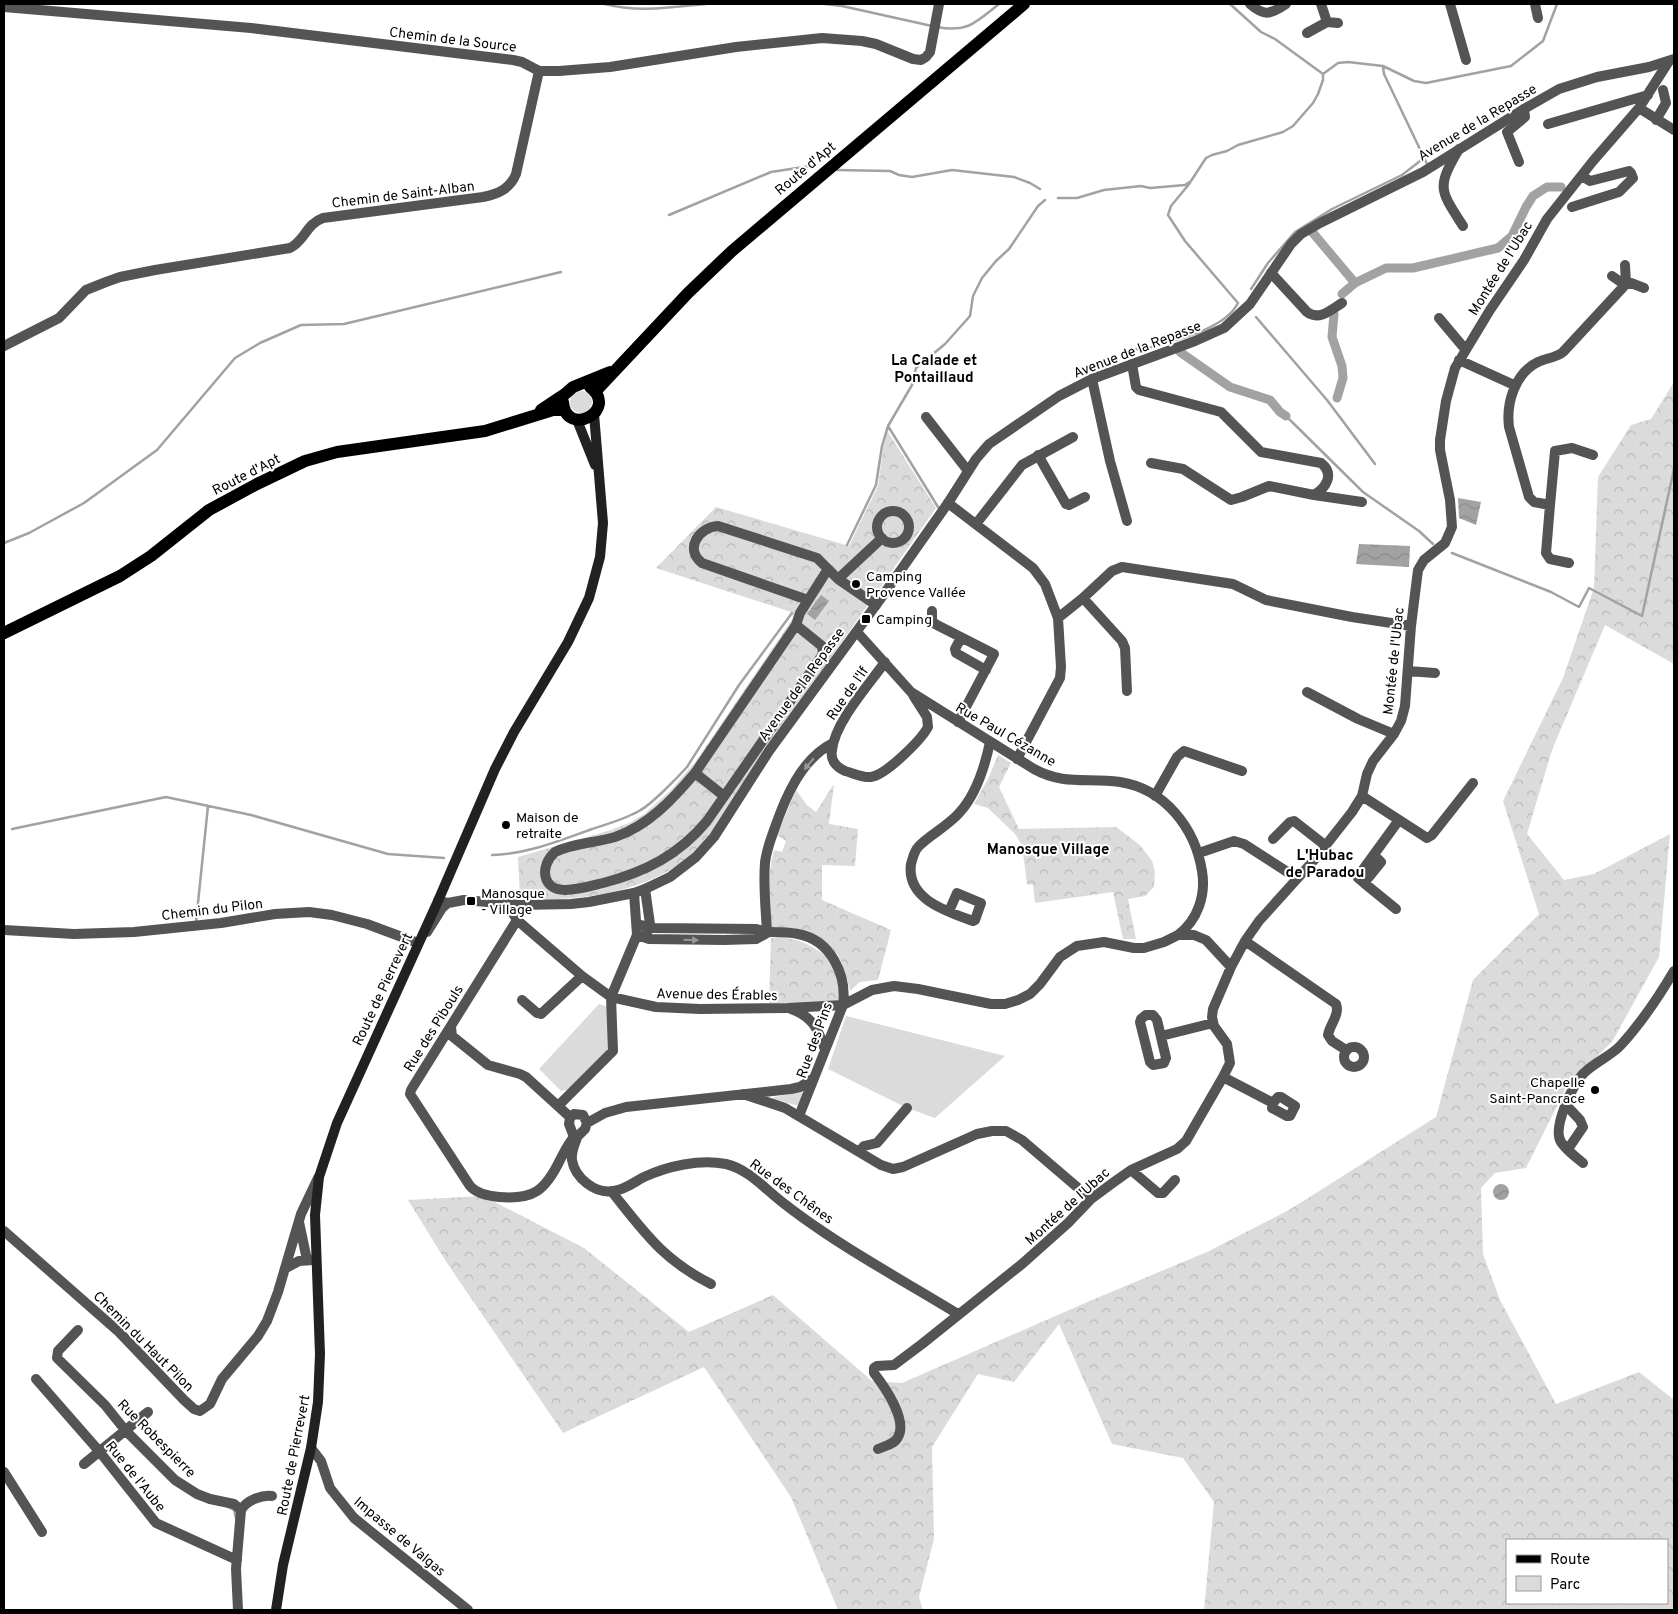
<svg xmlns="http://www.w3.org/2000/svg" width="1678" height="1614" viewBox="0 0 1678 1614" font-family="Overpass,sans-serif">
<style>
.green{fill:#dbdbdb}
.forest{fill:url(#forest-crowns);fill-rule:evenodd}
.water{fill:url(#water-waves)}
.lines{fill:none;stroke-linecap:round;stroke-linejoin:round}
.stream{stroke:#a2a2a2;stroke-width:2.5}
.canal{stroke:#a2a2a2;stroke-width:9}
.minor{stroke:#545454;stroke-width:10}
.tertiary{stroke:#545454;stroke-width:10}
.secondary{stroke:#212121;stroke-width:10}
.primary{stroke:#000;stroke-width:12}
.oneway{fill:#989898}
.poi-dot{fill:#000;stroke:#fff;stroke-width:2}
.labels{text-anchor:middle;stroke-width:4;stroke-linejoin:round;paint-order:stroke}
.street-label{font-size:14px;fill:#000;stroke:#fff}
.poi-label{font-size:14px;fill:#000;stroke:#fff;text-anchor:start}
.neighbourhood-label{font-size:15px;font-weight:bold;fill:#000;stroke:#fff}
</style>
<defs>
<pattern id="forest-crowns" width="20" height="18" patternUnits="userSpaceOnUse" patternTransform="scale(1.25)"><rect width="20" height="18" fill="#dbdbdb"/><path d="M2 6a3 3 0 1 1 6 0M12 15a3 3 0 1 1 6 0" fill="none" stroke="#bababa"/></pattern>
<pattern id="water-waves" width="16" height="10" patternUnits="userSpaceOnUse" patternTransform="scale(1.25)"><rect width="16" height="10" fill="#a2a2a2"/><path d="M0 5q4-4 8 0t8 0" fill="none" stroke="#8a8a8a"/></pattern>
</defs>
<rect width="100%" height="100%" fill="#fff"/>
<path class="green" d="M570 402a11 11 0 1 1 22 0a11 11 0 1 1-22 0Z
M599,1004L609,1007V1049L567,1090L561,1091L539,1069Z
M846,1016L1005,1056L935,1118L907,1108L828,1069Z
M802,1092L804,1093L799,1106L773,1099L774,1097Z"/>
<path class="forest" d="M1674,382V664L1605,625L1552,750L1527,834L1564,880L1594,874L1670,834L1659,957L1612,1042L1568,1084L1526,1168L1495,1173L1481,1188L1483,1254L1500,1300L1556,1404L1639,1372L1674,1400V1610H1204L1214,1502L1183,1458L1112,1444L1059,1324L1014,1382L978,1374L932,1447L934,1539L919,1597L923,1610H838L791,1497L704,1367L563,1433L447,1263L408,1200L483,1196L584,1248L689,1332L773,1295L872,1381L902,1383L1092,1300L1207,1252L1289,1210L1436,1117L1473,980L1539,914L1503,801L1563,678L1594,588L1598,477L1631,425L1651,419ZM1507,1540H1667V1603H1507Z
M886,429L936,508L738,790C728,807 718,826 705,842C669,882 610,897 558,899C545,900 532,899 520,898L518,857L611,830L629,823L644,814L669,792L696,761L793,618L792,613L788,611L656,568L716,507L849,546L878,486Z
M998,755L1011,763L999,787L1019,829L1116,827L1140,845L1152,861L1155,872L1154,887L1145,896L1128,899L1136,939H1123L1113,892L1035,903L1033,885L1027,884L1022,845L1015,834L988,808L974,804L988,779Z
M834,784L829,824L858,829L855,866L822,865V900L891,930L878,980L860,982L850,991C840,936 819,938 771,927C769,900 767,876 774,850L782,852L786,841L777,835L796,790L807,805L816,812Z
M776,937C799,937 832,952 838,976C840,984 839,992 839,1000L836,1003H769L771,938Z"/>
<path class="water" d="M1458,498L1481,502L1476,525L1459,518Z
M1359,544L1410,546L1409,567L1356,564Z
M821,595L829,601L815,620L807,614Z
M1493 1192a8 8 0 1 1 16 0a8 8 0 1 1-16 0Z"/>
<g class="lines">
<path class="stream" d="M605,4C638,13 673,7 706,4
M825,4L842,6L932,26
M1230,4L1261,32L1275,39L1323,74L1338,63L1348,62L1383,66L1414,81L1426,83L1511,66L1543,41L1557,4
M937,27C968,33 976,22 999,4
M1383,67L1384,74L1428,166
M837,170L890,171L899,175L912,177L952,170L1014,177L1030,183L1040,189
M1058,198H1077L1104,190L1141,186L1150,188L1185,185L1191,181L1206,158L1212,155L1227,151L1238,145L1283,132L1293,126L1313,103L1318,94L1323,80V74
M669,215L771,172L817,165
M1251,289L1268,263L1295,232L1332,209L1402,175L1424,158
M1256,317L1327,400L1375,464
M1136,349L1142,350C1170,341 1224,331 1238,303L1185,241L1168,215L1171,206L1190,183
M1286,416L1363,492L1419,531L1433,544
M888,426L938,507
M4,543L29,533L84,503L157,450L235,358L260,343L301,325L344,324L561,272
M847,545L876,485L882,446L888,426L912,385L916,368L945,344L970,316L973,296L982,278L996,261L1009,249L1038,206L1045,200
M1452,553L1551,592L1579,607L1589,588L1642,616L1674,469
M12,829L166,797L251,815L388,854L444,858
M492,855C527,854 559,841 592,829C608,824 625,819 639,811C651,805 678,777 687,767L739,685L792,613
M196,922L208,806
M228,1507L234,1510L236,1518"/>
<path class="canal" d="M1313,233L1355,283L1386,268H1413L1498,248L1512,236L1526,207L1533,196L1547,187H1561
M1342,294L1355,283
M1334,314L1332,337L1342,366L1343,378L1337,398
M1180,352L1230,387L1270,400L1280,412L1286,416"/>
<path class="minor" d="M1250,4C1265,17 1270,14 1286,4
M1321,4L1327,22L1338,23
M1450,4L1466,60
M1535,4L1538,18
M4,7L251,28L513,60L522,62L539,71H559L610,67L736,47L822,38L862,41L876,44L913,59L921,60L926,57L930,52L939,4
M1307,33L1327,22
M1639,108L1674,130
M1656,120L1666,103L1663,90
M1548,124L1648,95
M1459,149C1436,188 1440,190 1463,226
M1519,162L1507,132L1525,117L1524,109
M1572,207L1619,192L1633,178L1631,173L1629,171L1590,181L1582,176
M1271,273L1307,312C1319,321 1331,310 1342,303
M1612,276L1625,285L1631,283L1644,288
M1439,318L1465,349
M4,346L59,318L86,290L106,282L120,277L155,270L290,248C305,241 306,224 323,218L483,197C498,194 510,189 516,174L539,71
M1459,360L1514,385
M1132,364L1136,387L1139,390L1221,412L1261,452L1321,463C1335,474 1326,488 1314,495L1269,486L1242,497L1231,500L1183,469L1151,463
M1092,379L1110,461L1127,521
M926,417L968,471
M1038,455L1066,504L1069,505L1085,497
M1314,495L1362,502
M948,503L1033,568L1045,584L1058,618
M1550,505L1555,451L1572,448L1593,455
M877 527a16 16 0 1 1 32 0a16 16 0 1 1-32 0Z
M976,524L1022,465L1073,437
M1569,563L1550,559L1546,553L1550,505L1534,502L1529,497L1509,427C1506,403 1515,373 1538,362C1546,358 1556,358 1563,352L1626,284L1625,265
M838,579L882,538
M1083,598L1122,641L1125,648L1127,691
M808,600L702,563C684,549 699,527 718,526L817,558L838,579L876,605
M932,611V620L935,624L994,654L958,722
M796,625L822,646L823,654L707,821C679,855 645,872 603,883C591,886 578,890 565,890C541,890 540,865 555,852C573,843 595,843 615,837C648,826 673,799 695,773L796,625L800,613L828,569
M857,632L911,692L1034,769C1065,786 1088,777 1120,782C1165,789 1195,828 1202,871C1206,895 1198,920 1178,935
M961,638L955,649L956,653L986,670
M885,662C868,686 835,722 832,750C830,760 836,767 845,771C853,773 863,778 871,777C886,775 921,740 928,727L927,717L913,695
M1408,671L1435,673
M1307,692L1358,719L1394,734
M1017,759L1060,678L1061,667L1058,618L1083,598L1112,571L1122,567L1233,584L1266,600L1352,617L1411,626
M695,773L724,796
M1155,796L1177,757L1184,751L1242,771
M1362,796L1427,838L1432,835L1473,783
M1273,839L1290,822L1294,821L1326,846
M1199,853L1234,841L1244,844L1289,873
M1374,855L1381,862L1364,883L1358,878L1359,875L1399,820
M1364,883L1396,909
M645,889L650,924L649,929L646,934
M508,905L517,920L582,976L611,997L656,1007L700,1009L788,1008L843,1005L872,990L894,986L918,989L991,1004H1005L1018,1000L1030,994L1040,984L1060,957L1077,946L1104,942L1134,948H1144L1164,942L1178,935H1194L1206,940L1231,967
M950,912V909L957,893L981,903L975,920L973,921C946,911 906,899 911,864C913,857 914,851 919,846C931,834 948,826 960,812C977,793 985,766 990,742
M517,920L419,1077L411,1090L410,1094L470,1186C477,1194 488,1196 499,1197C533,1200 545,1191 560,1160C565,1151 567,1145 574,1137
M637,924L653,928L756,929C771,934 784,931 798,934C831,940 847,975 843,1005L799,1116
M4,930L74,934L134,932L221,923L275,914L309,912L332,915L367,924L418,943
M767,933C766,910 763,886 765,863C766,852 770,841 774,830C785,798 801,759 833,743
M637,935L649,939L724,940L756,939L767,933
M1245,941L1336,1004C1340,1015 1330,1024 1328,1035L1332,1041L1346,1050
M522,1000L537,1013L541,1014L582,976
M791,1009C812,1016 819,1030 825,1050
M1146,1015H1153L1157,1020L1166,1058L1164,1063L1153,1065L1150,1062L1140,1022L1141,1019Z
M451,1027L452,1036L488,1065L520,1074L526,1077L570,1117
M1161,1036L1213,1023
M1344 1057a10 10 0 1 1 20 0a10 10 0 1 1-20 0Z
M1223,1077L1273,1103
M743,1094L785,1108L881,1165L893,1169L903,1167L977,1134L992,1131H1006L1022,1140L1091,1199
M1278,1097H1281L1295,1106L1290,1116H1287L1272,1108L1273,1103Z
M1566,1105L1580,1120L1583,1127L1568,1149
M558,1106L613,1051L611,997L637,935L634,893
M574,1114L583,1115L587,1123L585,1129L576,1138L574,1137L569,1124L570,1118Z
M587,1123L605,1113L626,1107L791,1089L800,1087L814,1078
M577,1138C574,1145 571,1152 572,1160C575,1178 595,1194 613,1191C625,1190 634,1182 644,1177C668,1166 699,1159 726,1164C748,1169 765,1189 782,1202C796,1213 810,1223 825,1233C868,1262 914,1287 958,1314
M859,1152L864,1146L877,1143L907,1108
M1583,1163C1576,1157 1566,1150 1561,1142C1552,1128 1573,1083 1584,1073C1595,1062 1611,1056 1621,1045C1642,1022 1658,998 1674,971
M1131,1170L1158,1193H1163L1175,1180
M612,1192C644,1232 663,1260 711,1284
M299,1222L307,1260
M4,1231L119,1332L184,1400L194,1409L200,1411L210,1404L222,1379L258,1336L267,1321L278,1292L301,1214L318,1178
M286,1268L299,1261L313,1260
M78,1330L58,1351L57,1358L105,1405L125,1430L175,1480L197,1494L210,1499L234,1504L241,1510L236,1569L238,1610
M36,1379L99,1451L156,1523L237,1560
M311,1448L321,1461L330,1488L354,1518L468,1610
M878,1449C885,1446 895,1444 898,1437C908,1420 884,1386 874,1373V1368L877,1366L894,1365L922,1344L1022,1264L1068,1223L1091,1199L1114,1182L1131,1170L1177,1149L1186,1141L1223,1077L1230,1063L1227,1044L1214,1026L1212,1017L1213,1009L1231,967L1245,941L1259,921L1315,859L1352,812L1362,796L1367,774L1373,761L1394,734L1401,721L1405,706L1411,626L1418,570L1424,560L1445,543L1452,527L1450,500L1440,450V440L1446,401L1455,368L1490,310L1524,260L1547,219L1593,161L1639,108L1669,61
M84,1464L148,1412
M4,1472L42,1532
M241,1510C247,1500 261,1495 272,1496"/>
<path class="tertiary" d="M438,901L448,903L464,900L521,905L571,904L589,902L634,893L645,889L670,877L696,857L714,837L769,751L884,594L948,503L976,459L989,444L1059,396L1092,379L1195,341L1224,328L1250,304L1291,244L1301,234L1320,223L1423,172L1524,109L1559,89L1597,77L1649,67L1674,59
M427,932L442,908L448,903"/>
<path class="secondary" d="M577,420L595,465
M276,1610L283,1565L311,1448L318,1402L320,1354L315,1215L319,1177L337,1123L438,901L495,769L514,732L568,642L589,598L600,557L603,523L594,414"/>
<path class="primary" d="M595,392L688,293L732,251L1024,4
M563,402C566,439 620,410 590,387
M541,410L565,394L573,387L610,372
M4,633L120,576L151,556L209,510L257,484L305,461L337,452L485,431L553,410H565"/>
</g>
<defs><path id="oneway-solid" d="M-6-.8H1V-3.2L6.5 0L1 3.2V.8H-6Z" transform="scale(1.25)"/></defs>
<g class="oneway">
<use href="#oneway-solid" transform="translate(809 764) rotate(130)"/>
<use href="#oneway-solid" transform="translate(691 940) rotate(1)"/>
</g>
<g class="poi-dot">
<circle cx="856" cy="584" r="5"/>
<rect x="861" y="614" width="10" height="10" rx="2.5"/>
<circle cx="506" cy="825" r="5"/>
<rect x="466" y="896" width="10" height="10" rx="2.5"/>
<circle cx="1595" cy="1090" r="5"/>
</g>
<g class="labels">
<g class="street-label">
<text transform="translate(453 39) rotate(7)" y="5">Chemin de la Source</text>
<text transform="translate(1477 122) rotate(-31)" y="5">Avenue de la Repasse</text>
<text transform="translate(805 168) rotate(-40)" y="5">Route d'Apt</text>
<text transform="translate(403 194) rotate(-7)" y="5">Chemin de Saint-Alban</text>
<text transform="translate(1500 268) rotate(-58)" y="5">Montée de l'Ubac</text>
<text transform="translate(1137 349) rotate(-21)" y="5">Avenue de la Repasse</text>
<text transform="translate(246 474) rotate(-27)" y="5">Route d'Apt</text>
<text transform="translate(1393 661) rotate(-84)" y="5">Montée de l'Ubac</text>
<text transform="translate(801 684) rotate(-54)" y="5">Avenue de la Repasse</text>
<text transform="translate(847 693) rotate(-55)" y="5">Rue de l'If</text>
<text transform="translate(1006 734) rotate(30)" y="5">Rue Paul Cézanne</text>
<text transform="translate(212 909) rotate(-7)" y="5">Chemin du Pilon</text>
<text transform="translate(382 989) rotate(-65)" y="5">Route de Pierrevert</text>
<text transform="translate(717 994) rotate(1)" y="5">Avenue des Érables</text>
<text transform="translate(433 1028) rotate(-58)" y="5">Rue des Pibouls</text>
<text transform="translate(814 1040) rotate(-70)" y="5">Rue des Pins</text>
<text transform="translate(792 1191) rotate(36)" y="5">Rue des Chênes</text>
<text transform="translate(1067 1206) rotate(-42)" y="5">Montée de l'Ubac</text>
<text transform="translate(144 1341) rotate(45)" y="5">Chemin du Haut Pilon</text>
<text transform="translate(157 1438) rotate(45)" y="5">Rue Robespierre</text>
<text transform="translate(293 1455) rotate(-79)" y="5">Route de Pierrevert</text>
<text transform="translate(136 1476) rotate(51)" y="5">Rue de l'Aube</text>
<text transform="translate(400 1536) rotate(40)" y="5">Impasse de Valgas</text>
</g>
<g class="poi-label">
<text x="866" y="581">Camping<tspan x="866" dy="16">Provence Vallée</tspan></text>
<text x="876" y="624">Camping</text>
<text x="516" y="822">Maison de<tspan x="516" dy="16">retraite</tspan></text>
<text x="481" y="898">Manosque<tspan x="481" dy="16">- Village</tspan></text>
<text x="1585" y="1087" text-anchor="end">Chapelle<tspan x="1585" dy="16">Saint-Pancrace</tspan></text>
</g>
<g class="neighbourhood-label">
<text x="934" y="365">La Calade et<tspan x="934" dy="17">Pontaillaud</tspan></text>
<text x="1048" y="854">Manosque Village</text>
<text x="1325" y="860">L'Hubac<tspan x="1325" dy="17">de Paradou</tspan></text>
</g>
</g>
<rect width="1678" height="1614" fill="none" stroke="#000000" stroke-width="10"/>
<rect x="1506" y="1539" width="162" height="65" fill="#ffffff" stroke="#999999"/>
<rect x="1516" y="1555" width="25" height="8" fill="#000000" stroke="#999999"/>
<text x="1550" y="1564" font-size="15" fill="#000000">Route</text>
<rect x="1516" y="1576" width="25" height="15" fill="#dbdbdb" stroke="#999999"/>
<text x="1550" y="1589" font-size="15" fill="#000000">Parc</text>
</svg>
